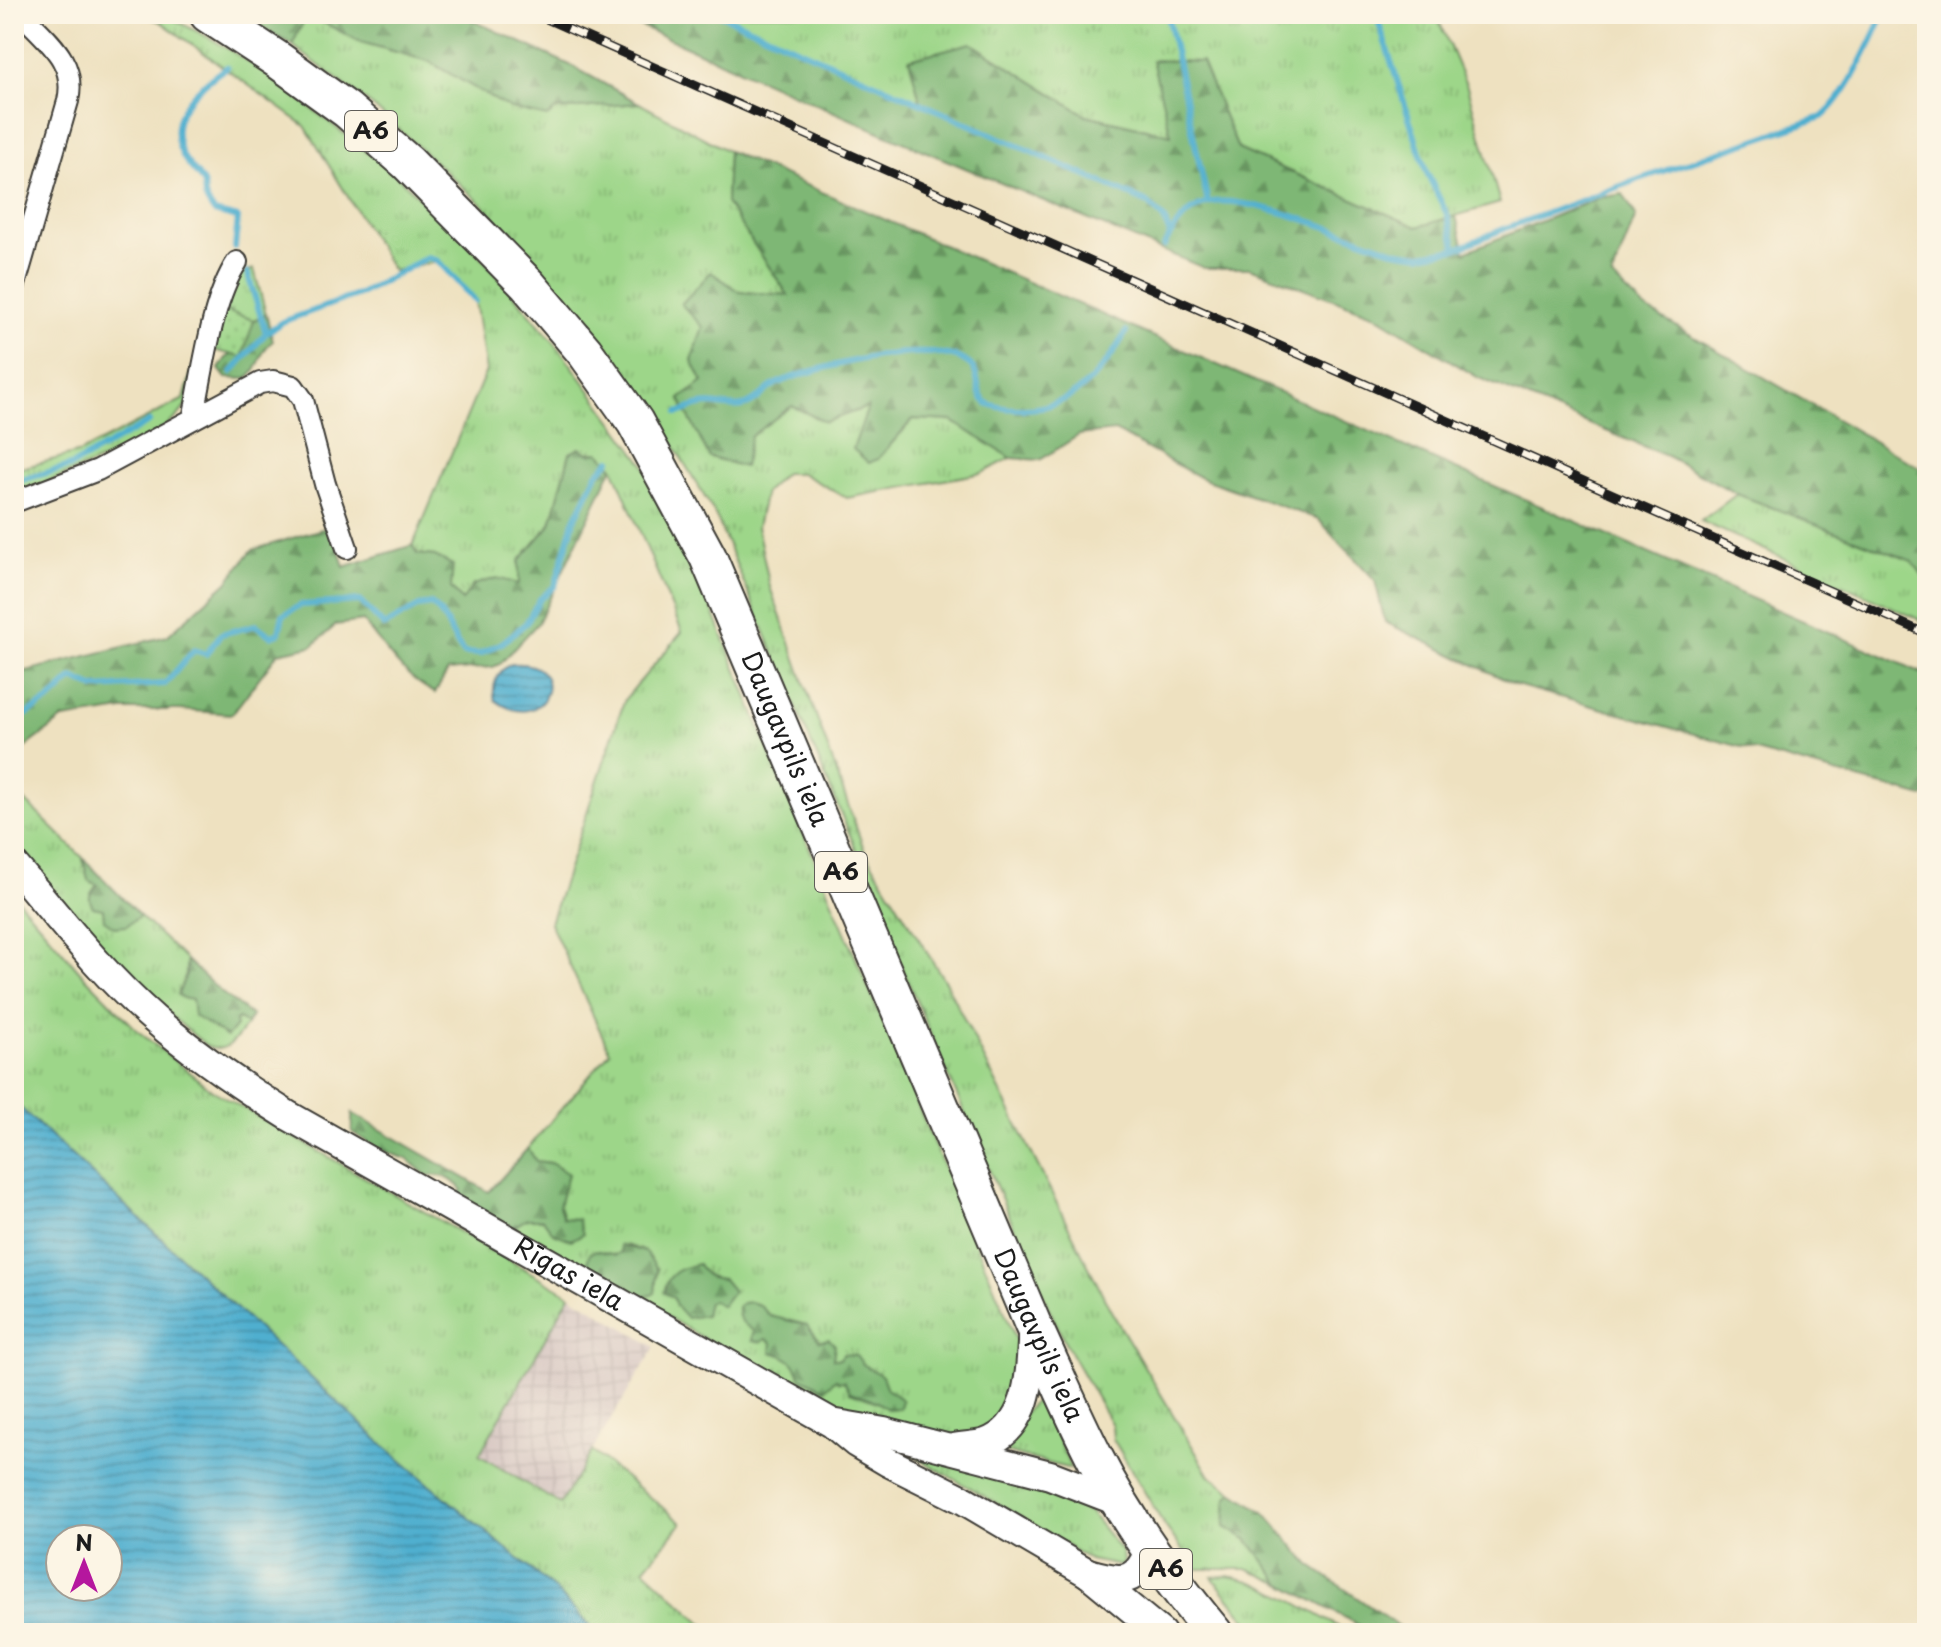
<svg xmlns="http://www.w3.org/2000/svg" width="1941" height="1647" viewBox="0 0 1941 1647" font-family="'Playpen Sans',sans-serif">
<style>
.industrial{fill:url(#industrial-grid)}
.grass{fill:url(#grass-tufts);stroke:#5c7952;stroke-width:2}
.forest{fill:url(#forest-firs);stroke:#4d6a48;stroke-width:2}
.garden{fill:url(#garden-dots);stroke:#5c7952;stroke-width:2}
.water{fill:url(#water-rules);stroke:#366676;stroke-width:2;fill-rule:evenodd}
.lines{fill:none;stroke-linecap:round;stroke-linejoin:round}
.stream{stroke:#50afcf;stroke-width:6}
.street-casing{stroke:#3c3a35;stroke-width:24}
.secondary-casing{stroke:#3c3a35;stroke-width:32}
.highway-casing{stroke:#3c3a35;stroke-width:40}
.street{stroke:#fff;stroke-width:20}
.secondary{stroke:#fff;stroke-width:28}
.highway{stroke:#fff;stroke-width:36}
.rail-casing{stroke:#1c1c1c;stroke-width:9}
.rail{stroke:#fcf5e5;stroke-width:6;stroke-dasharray:18;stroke-linecap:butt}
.labels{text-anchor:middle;stroke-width:6;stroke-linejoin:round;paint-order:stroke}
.shield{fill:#fcf5e5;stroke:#5f5d58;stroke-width:2}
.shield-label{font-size:24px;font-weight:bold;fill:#1c1c1c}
.street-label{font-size:26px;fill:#1c1c1c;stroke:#fcf5e5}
</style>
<defs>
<pattern id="industrial-grid" width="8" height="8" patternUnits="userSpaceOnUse" patternTransform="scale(2)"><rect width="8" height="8" fill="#d1c0bd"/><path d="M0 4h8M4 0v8" fill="none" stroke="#b3a4a2"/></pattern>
<pattern id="grass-tufts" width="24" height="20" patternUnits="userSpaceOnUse" patternTransform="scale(2)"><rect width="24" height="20" fill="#9dd689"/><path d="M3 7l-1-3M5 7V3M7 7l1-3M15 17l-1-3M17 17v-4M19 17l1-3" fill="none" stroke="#87b776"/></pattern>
<pattern id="forest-firs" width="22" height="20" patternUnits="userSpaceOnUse" patternTransform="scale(2)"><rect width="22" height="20" fill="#7eb775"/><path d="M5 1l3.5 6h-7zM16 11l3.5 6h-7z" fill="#66945f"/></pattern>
<pattern id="garden-dots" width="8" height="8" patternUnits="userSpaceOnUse" patternTransform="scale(2)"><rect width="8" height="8" fill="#9dd689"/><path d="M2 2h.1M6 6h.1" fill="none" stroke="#87b776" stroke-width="1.8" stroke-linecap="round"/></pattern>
<pattern id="water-rules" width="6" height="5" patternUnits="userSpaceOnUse" patternTransform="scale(2)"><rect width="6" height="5" fill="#50afcf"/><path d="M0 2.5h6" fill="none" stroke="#428ea7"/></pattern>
</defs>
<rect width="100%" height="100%" fill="#fcf5e5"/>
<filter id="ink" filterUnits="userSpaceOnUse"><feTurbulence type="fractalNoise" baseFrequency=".0125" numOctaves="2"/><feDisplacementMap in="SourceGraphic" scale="16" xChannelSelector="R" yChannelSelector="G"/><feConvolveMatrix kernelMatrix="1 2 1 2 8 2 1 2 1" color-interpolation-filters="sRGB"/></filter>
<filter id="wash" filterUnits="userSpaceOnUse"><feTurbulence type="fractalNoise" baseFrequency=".006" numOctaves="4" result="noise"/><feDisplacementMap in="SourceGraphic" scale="32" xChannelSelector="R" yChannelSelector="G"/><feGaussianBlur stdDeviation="1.8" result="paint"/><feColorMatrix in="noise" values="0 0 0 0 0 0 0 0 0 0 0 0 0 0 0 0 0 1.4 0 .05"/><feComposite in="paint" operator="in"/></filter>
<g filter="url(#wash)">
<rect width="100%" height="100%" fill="#eee1c0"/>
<path class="industrial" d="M570,1295L655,1347L560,1504L478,1454Z"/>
<path class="grass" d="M140,14H163L212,39L266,73L391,170L478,253L559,348L643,463L682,535L776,768L1021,1351L1012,1413L964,1439C903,1426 845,1412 788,1386C735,1360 685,1326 634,1297L655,1293L657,1269L645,1252L626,1245L622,1252L586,1270L514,1227L527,1218L543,1219L553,1233L563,1218L559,1205L567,1174L551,1163L535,1161L528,1148L610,1052L550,923L625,699L682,632L613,467L599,452L570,453L551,524L519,561V585L462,601L451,588L435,556L417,554L413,545L486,371L475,301L438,261L393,271L305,126L161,22Z
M307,14L361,42L428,61L511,109L556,110L639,103L728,151L726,203L788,295L740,292L711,272L703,327L692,360L751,436L792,405L825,422L868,406L878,459L913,419L952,421L1011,458L982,473L847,498L801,473H785L765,492L757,527L770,587L865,852L946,983L1111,1311L1210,1476L1233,1492L1227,1498L1225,1527L1247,1539L1282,1584L1249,1569H1196L1163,1523L1113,1439L1112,1425L1068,1348L1050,1311L875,905L876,897L715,514L656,416L582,314L484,206L375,108L292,45Z
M719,14H1436L1467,87L1500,203L1417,227L1238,149L1201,62L1172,135L1086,115L971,43L922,103Z
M254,269L266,314L254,320L222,310L240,274Z
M193,366C191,380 191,396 184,408C166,440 51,480 14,495V470L81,452L184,399Z
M1737,494L1913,561L1927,581V623L1701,521Z
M14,790L83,858L84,866L97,885L103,909L126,926L140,916L186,960V974L178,995L193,998L234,1021L238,1019L247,1024C236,1039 229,1053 208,1047L141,991L68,912L14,848Z
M14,895L82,974L139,1032L210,1089L570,1295L479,1455L560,1504L592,1451L682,1523L644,1569L713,1633H597L554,1589L391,1452L14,1102Z
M1040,1395L1071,1469L993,1449Z
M913,1451L1034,1482L1081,1501L1122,1552L1123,1562L1120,1566L1090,1560L1019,1516L912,1455Z
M1228,1576C1265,1580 1315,1615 1350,1633H1257L1212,1577Z"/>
<path class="forest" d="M235,14H459L572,66L639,103L556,110L547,117L511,109L428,61L361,42L307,14L292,45Z
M613,14H719L921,103L909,59L971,43L1086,115L1171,135L1152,60L1202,62L1238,149L1417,227L1456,216L1465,252L1599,198L1623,194L1636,216L1612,277L1643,307L1927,472V581L1912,561L1737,494L1669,457L1479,378L1373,314L1250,268H1204L884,134Z
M728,151L1927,675V795L1923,797L1516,685L1385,622L1375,580L1318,519L1201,478L1115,431L1079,435L1040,460L1011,458L952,421L913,419L878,459L869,463L853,449L868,407L825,422L792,406L751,436L744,467L709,457L680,399L703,382L692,361L703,327L681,304L711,272L740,292L788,295L726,203Z
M266,314L273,341C258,351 262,370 246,379L226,378L219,369L226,358L233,354L242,356L254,320Z
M580,448L589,454L599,452L613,467L538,623L500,664L493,667L448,671L435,693C404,678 384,647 363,621L336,625L312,646L278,653L232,714L180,710H123L63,719L14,756V674L167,636L227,582L252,550L332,526L344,567L413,545L417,554L435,556L453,565L451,588L462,601L473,585L497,578L519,584V561L551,524L570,453Z
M83,858L140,916L126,926L114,927L104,920L103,909L93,907C87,897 90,894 97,885L88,880Z
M186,960L222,993L252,1016L247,1024L238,1019L235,1021L236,1026L227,1037L194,1016L192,999H185L178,995L186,974Z
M352,1113L489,1192L528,1148L536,1161L551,1163L568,1174L559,1206L563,1218L578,1219L583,1234L571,1240L553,1233L543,1219H527L513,1227L456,1197L462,1190C451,1178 444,1174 427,1176L407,1159L380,1150L352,1132Z
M620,1245L645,1252L657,1269L655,1293C634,1306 605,1281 586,1270L589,1255L595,1250L616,1255L621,1252Z
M698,1264C705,1277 709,1277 723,1279L733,1291L722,1306L713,1301L708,1302L705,1315L687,1318L676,1306L673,1297L664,1293C667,1273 680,1268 698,1264Z
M751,1302L760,1305L770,1316L807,1325L820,1341L829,1339L835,1345L833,1359H840L843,1354L856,1355L863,1364L882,1376L887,1389L902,1400L900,1408L887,1409L877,1402L850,1392L844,1381L839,1382L836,1379L825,1389L800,1377C796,1361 786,1356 771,1352L772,1343L766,1339L761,1342L752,1341L753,1331C744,1324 737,1320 738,1307L743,1303Z
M1233,1492L1265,1513L1310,1565L1408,1633H1373L1282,1584L1247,1539L1225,1527L1227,1498Z"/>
<path class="garden" d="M222,310L254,320L242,357L213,350Z"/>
<path class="water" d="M511,664C574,658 547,739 495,700C491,686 497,671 511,664Z
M14,1102L391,1452L554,1589L597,1633H14ZM60,1539H108V1587H60Z"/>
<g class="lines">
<path class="stream" d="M719,14L1148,203L1164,219L1170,235
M1167,14L1208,203
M1376,14L1426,171L1447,214L1456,249
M227,67C196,88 161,117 184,158C189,167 199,174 203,183C205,187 204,191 205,196C206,201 211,207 214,212L238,218L235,247
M1164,246C1174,227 1186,210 1207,203C1245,192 1357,239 1399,252L1421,255L1456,249L1506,228L1637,180L1822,117C1848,96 1870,44 1884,14
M266,333L282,322L362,293L428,257L438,261L475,301
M232,372L266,333L247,272
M678,413C686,411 693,406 701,405C714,402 730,409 743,406C758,403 765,388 778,383C809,370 875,354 908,353C927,352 967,352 975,372C980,384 976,397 989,404C1001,409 1013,409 1025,409C1074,408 1104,371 1126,332
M14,482L71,466L149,422
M14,722L50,700L73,678L95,688L165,684L194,650L206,654L221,634L256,625L271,636L279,633L283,615L301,605L360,601L384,626L419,606L431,604C448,616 450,637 464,653L480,654L502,643L526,623L540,599L555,586L574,521L597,474L610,460"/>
</g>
</g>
<g filter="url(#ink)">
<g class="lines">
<g class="street-casing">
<path id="street" d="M14,288L68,101C77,61 47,41 22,14
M193,419C203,373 211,301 237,262
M14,502L98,470L260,383L273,381L293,386L303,400L325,484L347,548"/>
</g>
<g class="secondary-casing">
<g id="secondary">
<path id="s1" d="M14,865C59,918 102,974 154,1019C197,1056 241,1086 289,1116L832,1423L856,1443L888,1462L962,1499L1088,1573L1161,1633"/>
<path d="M837,1424L884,1432L1050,1475L1120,1502"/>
<path d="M954,1448C964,1446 976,1446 986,1443C1033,1426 1030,1366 1033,1326"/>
<path d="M1088,1573C1123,1583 1137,1584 1150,1548"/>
</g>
</g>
<g class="highway-casing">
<g id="highway">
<path id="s2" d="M208,14L278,60L347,110L408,163L528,285L585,352L635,422L708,557L1033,1325C1054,1370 1073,1416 1096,1460C1127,1521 1170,1580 1214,1633"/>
</g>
</g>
<use href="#street" class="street"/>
<use href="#secondary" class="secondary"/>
<use href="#highway" class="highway"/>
<g class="rail-casing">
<path id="rail" d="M535,14L1927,634"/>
</g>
<use href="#rail" class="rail"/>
</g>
</g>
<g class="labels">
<g class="shield">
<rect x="345" y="111" width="52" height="40" rx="6"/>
<rect x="815" y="852" width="52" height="40" rx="6"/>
<rect x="1140" y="1549" width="52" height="40" rx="6"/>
</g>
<g class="shield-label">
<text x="371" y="139">A6</text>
<text x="841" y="880">A6</text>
<text x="1166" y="1577">A6</text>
</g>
<g class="street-label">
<text dy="9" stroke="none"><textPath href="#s2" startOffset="946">Daugavpils iela</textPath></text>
<text dy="9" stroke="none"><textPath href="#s1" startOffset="696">Rīgas iela</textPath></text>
<text dy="9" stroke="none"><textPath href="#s2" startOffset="1594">Daugavpils iela</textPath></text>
</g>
</g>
<rect width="1941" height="1647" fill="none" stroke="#fcf5e5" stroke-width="48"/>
<g transform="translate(84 1563)"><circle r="38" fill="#fcf5e5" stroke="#a29e95" stroke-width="2"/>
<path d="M0-6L14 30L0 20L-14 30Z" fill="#b5179e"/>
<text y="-12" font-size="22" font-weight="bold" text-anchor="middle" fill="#1c1c1c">N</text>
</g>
</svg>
